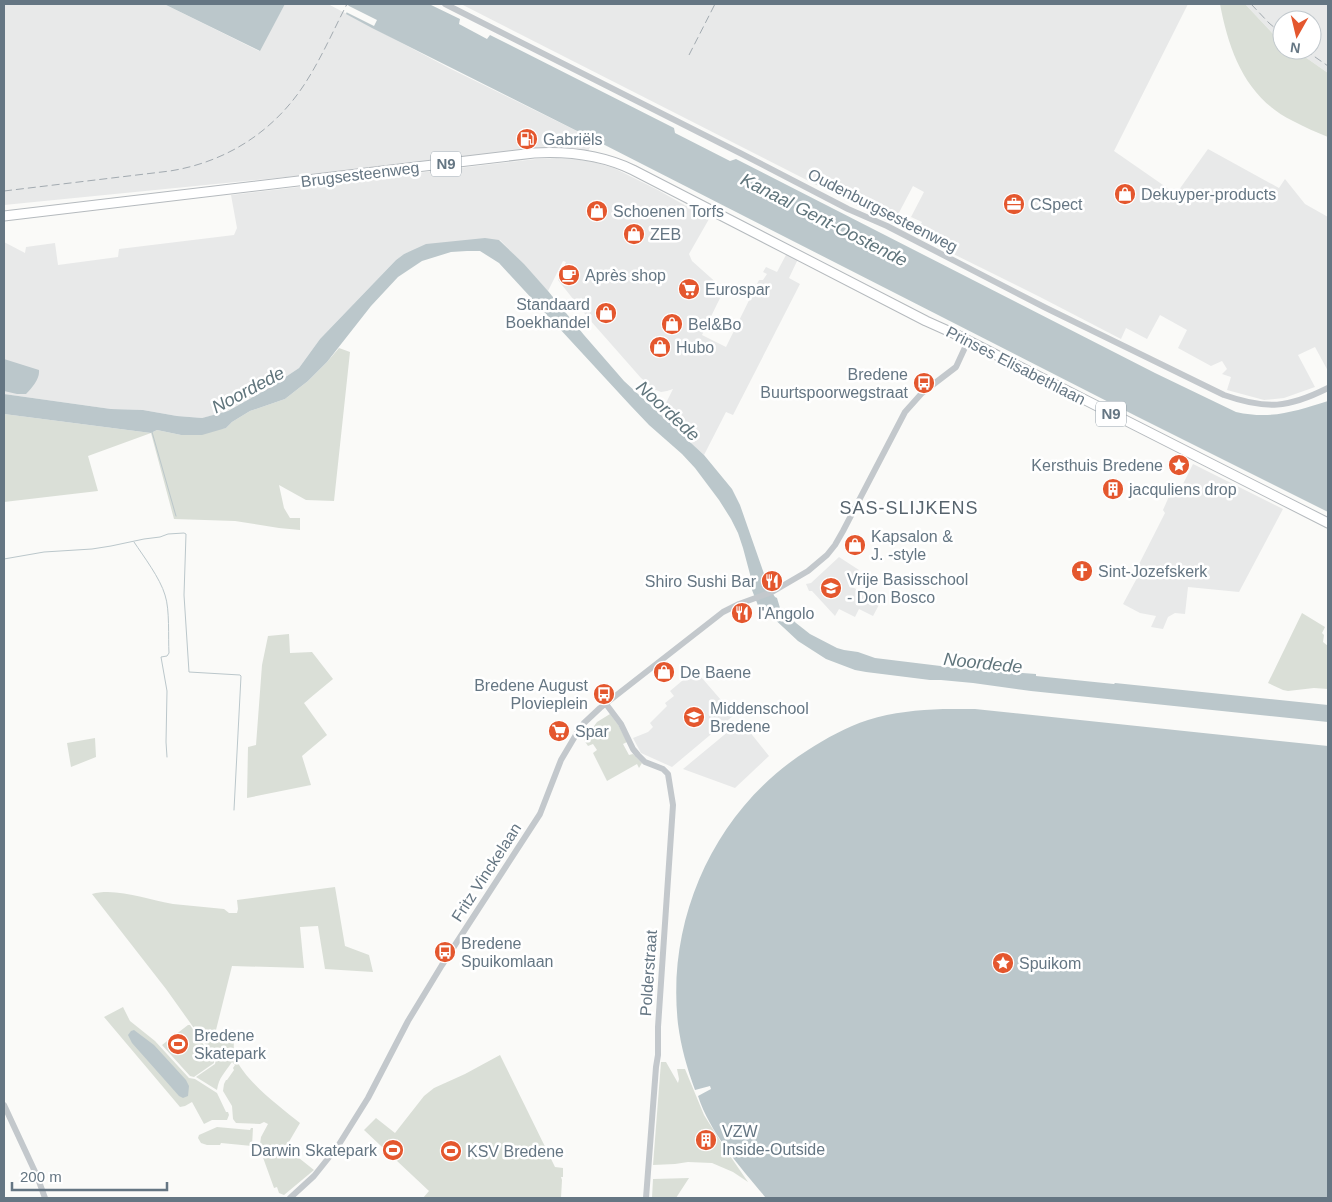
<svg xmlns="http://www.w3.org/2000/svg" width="1332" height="1202" viewBox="0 0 1332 1202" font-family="Arial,sans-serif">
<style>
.built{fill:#e8e9e9}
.green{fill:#dadfd7}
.water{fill:#bbc7cb}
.pier{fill:#fafaf8}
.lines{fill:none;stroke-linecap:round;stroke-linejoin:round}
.stream{stroke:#bbc7cb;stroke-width:1}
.primary-casing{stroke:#b5babe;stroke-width:11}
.tertiary{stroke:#c3c8cc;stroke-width:6}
.primary{stroke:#fff;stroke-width:9}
.rail{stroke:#a2aab0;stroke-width:1;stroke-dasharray:8 4;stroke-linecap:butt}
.labels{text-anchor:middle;stroke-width:5;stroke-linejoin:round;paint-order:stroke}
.shield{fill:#fff;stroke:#939fa8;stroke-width:1}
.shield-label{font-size:15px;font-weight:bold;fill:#657683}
.poi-label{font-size:16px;fill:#657683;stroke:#fff;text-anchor:start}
.street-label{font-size:16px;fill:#657683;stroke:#fff}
.water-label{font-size:18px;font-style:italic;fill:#60757c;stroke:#fff}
.neighbourhood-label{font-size:18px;letter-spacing:1px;fill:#57646e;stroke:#fff}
</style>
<rect width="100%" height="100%" fill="#fafaf8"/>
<path class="built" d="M4,4H164L259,51L285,4H328L449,68L593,139L588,152L506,157L383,167L307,175L4,205Z
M461,4H1188L1114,151L1176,194L1208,149L1279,188L1285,179L1305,204L1328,217V371L1315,347L1298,355L1315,387L1284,398L1264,400L1227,390L1231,377L1222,374L1227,369L1222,361L1211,366L1178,348L1187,330L1160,315L1147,339L1126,328L1121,339L1040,297L915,235L922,222L911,217L924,192L913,186L893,224Z
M1245,4H1328V73L1295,50H1312V20H1282V41L1275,36Z
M557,158L574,159L593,162L614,168L658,190L709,219L689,254L692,261L720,286L721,291V296L702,335L726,347L759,280H763L767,274L763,272L766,267L777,272L787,253L798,259L789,278L800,284L733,415L726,412L704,455L660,415L673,389L667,391L661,392L651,388V386L641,378L589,319L558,280L566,262L563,261L548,291L500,240L415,250L404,254L396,260L320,339L299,368L269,388L228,411L218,414L202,418L177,416L143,410L111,409L4,394V242L25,253L26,247L55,243L58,265L118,257L119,249L234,235L237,228L231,195L536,159Z
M1193,464L1283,509L1239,592L1188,587L1185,614L1175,613L1168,617L1163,629L1151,627L1156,616L1140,613L1123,604L1137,578L1133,576L1165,513L1163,510L1171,492L1173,487L1180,490Z
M839,557L859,570L850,586L881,601L873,616L859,609L855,617L839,609L835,616L812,591H809L806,584L811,583Z
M695,670L734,715L672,767L641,753L633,738L648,732L653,727L650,723L667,706L665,703L674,696L670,691Z
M741,721L769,756L735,788L683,769Z"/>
<path class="green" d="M1220,4H1245L1275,36L1282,41V50H1295L1328,73V137C1316,132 1304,127 1293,121C1246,98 1229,52 1220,4Z
M339,348L350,352L334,501L306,500L279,485L284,508L290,518H300V530L279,528L235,521L174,519L151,433L88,456L98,491L4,502V414L151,433L157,430L181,435L226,428L232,422L250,411L285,399L308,381L327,362Z
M1302,613L1325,627L1322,633L1324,635L1323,642L1328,646V689L1314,688L1288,691L1283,690L1268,683Z
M289,634L290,653L312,652L333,679L304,703L327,735L302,756L311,785L247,798L248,747L256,745L262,665L268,636Z
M610,714L619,726L627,742L623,744L629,755L633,754L642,763L639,768L637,764L607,781L593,753L597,750L593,744L588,746L584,740L597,722Z
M95,738L96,757L71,767L67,743Z
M335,887L345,946L369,955L373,972L325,969L318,926L300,927L304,968L232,966L215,1034L234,1037C234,1043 233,1051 235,1057C245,1081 280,1107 300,1123L283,1152L284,1156L299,1158L314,1170L284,1195L279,1193L277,1187L274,1188L261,1152L260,1144L261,1137L268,1124L264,1122L260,1124L236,1123L233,1119L232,1106L223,1091L224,1084L226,1080H227L234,1070L233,1068L235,1065L232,1062C224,1074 219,1077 217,1090L196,1077L215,1064L216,1059L166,989L92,894C116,887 148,900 173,904C190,906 207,907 224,909L229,913H237L238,909L237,900Z
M123,1007L130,1021L155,1041L189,1078L195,1079L217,1093L226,1112H228L229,1115L227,1120H212L204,1124L192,1102L185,1106L180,1107L104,1017Z
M188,1025H190L214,1060V1063L194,1077L190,1076L162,1045Z
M500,1055L555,1167L563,1168V1177H561L562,1180L561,1198H423L429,1191L364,1130L376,1118L395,1133L424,1096L434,1088L465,1074Z
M661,1062H666L678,1083L679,1079L677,1069H685L704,1115L726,1150L748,1182L733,1172L712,1163L688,1162L675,1164L653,1165Z
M217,1127L250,1130L251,1128H253L252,1146L221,1143L220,1145H207L201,1143L198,1138L199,1135Z
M689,1178L676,1198H652L653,1179Z"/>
<path class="water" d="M164,4H285L260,51Z
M345,4H429L460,19L459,24L487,39L490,35L674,128L675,133L730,161L736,159L1155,373L1236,412C1272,420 1295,411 1328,401V512L1136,416L593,139L372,28L346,14L349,6Z
M485,238L499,240L524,264L548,291L584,335L624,381L704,455L732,489L740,505L769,588L775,597L777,598L780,608L796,623L810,634L837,648L844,650L858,652L875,658L957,668L1036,674V676L1114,684L1115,683L1328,705V722L1031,691L973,683L941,680H930L866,672L855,670L826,659L798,641L769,614L759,608L752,590L751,578L743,548L738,533L731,519L719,500L695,468L682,454L649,425L630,405L499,263L480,251H467L451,252L422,261L398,277L371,306L327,362L308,381L285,399L250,411L232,422L226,428L202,435H181L157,430L151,433L4,414V394L111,409L143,410L177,416L202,418L228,411L269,388L299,368L320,339L396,260L404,254L426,244Z
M4,359L39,370C40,379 32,388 26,394H17L4,391Z
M943,709H975L1328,746V1198H766C741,1168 710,1133 698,1096L711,1089L710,1086L695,1090C687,1068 681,1047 678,1024C666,917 716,808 808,750C827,738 846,727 868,720C893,712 918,710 943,709Z
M134,1030L154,1045L186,1080L189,1086L188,1096L183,1098L179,1096L132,1043L128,1035L131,1031Z"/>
<path class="pier" d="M329,4H345L377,20L374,26L344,11L346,7L344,6L342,10Z"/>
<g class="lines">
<path class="stream" d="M152,432L176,516
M134,542C144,557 160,578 165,595C170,610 168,637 169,653L167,656L161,657L167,691L166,742L167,757
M4,559L44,552L92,549L111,546L144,539L160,537L168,534L184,533L186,534L184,595L189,672L240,675L241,676L234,810"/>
<g class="primary-casing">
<path id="primary" d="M4,216L534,153C569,151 602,155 633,170L926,321L955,334L1328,523"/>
</g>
<path class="tertiary" d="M445,4L740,153L848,209L887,226L1046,308L1224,395C1267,410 1288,408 1328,388
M606,704L621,724L633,749L638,755L645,762L663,769L668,774L673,805L658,1027V1055L656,1067L646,1198
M4,1105L37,1176L45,1198
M290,1198L314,1176L338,1146L368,1098L408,1021L442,965L540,814L561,760L577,733L584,723L600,708L723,612L739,604L772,592L808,571L827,555L835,545L843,531L905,412L922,393L956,367L968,341"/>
<use href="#primary" class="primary"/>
<path class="rail" d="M1251,4L1269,23L1282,34
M1305,50L1328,66
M689,55L715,4
M4,191L170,171C226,162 273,132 304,85C321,59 333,31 347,4"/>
</g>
<defs>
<g id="fuel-disc" transform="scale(1.125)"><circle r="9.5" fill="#e4572e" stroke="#fff"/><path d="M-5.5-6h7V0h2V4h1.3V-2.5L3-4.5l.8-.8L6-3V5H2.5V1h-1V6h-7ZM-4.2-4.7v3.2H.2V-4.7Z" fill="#fff"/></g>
<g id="shop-disc" transform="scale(1.125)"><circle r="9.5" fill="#e4572e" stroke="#fff"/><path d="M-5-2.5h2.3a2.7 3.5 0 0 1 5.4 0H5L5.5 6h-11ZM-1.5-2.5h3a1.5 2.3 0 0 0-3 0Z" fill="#fff"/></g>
<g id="office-disc" transform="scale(1.125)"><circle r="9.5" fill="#e4572e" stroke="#fff"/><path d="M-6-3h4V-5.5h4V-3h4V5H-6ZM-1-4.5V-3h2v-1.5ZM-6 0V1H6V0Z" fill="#fff"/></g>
<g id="cafe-disc" transform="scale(1.125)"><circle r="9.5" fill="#e4572e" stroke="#fff"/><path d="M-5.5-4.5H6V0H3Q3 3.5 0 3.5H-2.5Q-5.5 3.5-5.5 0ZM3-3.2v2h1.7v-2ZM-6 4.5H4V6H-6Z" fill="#fff"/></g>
<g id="supermarket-disc" transform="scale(1.125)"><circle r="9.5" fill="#e4572e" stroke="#fff"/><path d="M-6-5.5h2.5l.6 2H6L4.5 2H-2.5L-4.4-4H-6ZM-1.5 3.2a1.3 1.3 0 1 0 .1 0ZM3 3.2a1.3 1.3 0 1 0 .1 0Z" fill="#fff"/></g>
<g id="bus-disc" transform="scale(1.125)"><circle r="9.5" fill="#e4572e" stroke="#fff"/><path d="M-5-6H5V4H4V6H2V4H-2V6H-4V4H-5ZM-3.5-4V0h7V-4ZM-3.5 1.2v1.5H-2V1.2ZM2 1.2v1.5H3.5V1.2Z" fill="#fff"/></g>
<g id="sight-disc" transform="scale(1.125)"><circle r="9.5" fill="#e4572e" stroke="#fff"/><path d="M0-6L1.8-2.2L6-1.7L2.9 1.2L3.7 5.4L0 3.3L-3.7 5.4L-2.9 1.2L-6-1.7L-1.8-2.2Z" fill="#fff"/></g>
<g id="building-disc" transform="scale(1.125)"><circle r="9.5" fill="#e4572e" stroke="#fff"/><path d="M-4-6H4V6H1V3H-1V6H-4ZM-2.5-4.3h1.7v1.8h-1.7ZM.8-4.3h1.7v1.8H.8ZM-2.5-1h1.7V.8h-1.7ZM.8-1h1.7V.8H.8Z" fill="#fff"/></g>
<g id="church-disc" transform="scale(1.125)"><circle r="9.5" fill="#e4572e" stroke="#fff"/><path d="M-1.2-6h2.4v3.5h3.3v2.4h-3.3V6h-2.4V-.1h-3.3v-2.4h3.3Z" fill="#fff"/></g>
<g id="restaurant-disc" transform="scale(1.125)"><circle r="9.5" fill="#e4572e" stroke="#fff"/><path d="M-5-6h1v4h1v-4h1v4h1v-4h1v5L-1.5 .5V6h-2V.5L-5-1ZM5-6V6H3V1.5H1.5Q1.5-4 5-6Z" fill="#fff"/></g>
<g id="school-disc" transform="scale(1.125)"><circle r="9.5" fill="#e4572e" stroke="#fff"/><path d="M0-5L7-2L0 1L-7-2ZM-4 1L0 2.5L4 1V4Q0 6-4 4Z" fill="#fff"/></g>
<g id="stadium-disc" transform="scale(1.125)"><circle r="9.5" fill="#e4572e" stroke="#fff"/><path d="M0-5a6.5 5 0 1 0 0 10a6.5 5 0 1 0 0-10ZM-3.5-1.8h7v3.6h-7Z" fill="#fff"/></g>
</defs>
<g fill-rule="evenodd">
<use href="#fuel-disc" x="527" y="139"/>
<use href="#shop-disc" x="1125" y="194"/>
<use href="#office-disc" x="1014" y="204"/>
<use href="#shop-disc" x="597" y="211"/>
<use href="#shop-disc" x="634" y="234"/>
<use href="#cafe-disc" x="569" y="275"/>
<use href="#supermarket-disc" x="689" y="289"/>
<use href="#shop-disc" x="606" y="313"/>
<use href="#shop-disc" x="672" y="324"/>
<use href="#shop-disc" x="660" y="347"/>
<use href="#bus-disc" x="924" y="383"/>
<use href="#sight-disc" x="1179" y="465"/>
<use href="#building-disc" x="1113" y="489"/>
<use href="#shop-disc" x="855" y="545"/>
<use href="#church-disc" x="1082" y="571"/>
<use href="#restaurant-disc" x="772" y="581"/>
<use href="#school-disc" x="831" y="588"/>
<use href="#restaurant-disc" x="742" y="613"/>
<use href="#shop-disc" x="664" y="672"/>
<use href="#bus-disc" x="604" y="694"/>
<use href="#school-disc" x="694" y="717"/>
<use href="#supermarket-disc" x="559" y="731"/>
<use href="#bus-disc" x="445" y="952"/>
<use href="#sight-disc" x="1003" y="963"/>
<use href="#stadium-disc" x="178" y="1044"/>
<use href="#building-disc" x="706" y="1140"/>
<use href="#stadium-disc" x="393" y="1150"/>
<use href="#stadium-disc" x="451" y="1151"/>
</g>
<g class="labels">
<g class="shield">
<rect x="431" y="151.5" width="30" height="25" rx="4"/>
<rect x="1096" y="401.5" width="30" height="25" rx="4"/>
</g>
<g class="shield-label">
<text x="446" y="169">N9</text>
<text x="1111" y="419">N9</text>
</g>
<g class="poi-label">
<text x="543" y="145">Gabriëls</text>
<text x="1141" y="200">Dekuyper-products</text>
<text x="1030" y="210">CSpect</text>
<text x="613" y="217">Schoenen Torfs</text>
<text x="650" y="240">ZEB</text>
<text x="585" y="281">Après shop</text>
<text x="705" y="295">Eurospar</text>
<text x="590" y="310" text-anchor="end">Standaard<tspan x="590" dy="18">Boekhandel</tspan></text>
<text x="688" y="330">Bel&amp;Bo</text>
<text x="676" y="353">Hubo</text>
<text x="908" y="380" text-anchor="end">Bredene<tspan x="908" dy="18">Buurtspoorwegstraat</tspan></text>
<text x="1163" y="471" text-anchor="end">Kersthuis Bredene</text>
<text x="1129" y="495">jacquliens drop</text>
<text x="871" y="542">Kapsalon &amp;<tspan x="871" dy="18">J. -style</tspan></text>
<text x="1098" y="577">Sint-Jozefskerk</text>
<text x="847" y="585">Vrije Basisschool<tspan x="847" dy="18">- Don Bosco</tspan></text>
<text x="756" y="587" text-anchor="end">Shiro Sushi Bar</text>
<text x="758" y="619">l'Angolo</text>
<text x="680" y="678">De Baene</text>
<text x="588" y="691" text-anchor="end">Bredene August<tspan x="588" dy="18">Plovieplein</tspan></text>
<text x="710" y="714">Middenschool<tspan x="710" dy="18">Bredene</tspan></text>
<text x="575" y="737">Spar</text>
<text x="461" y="949">Bredene<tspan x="461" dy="18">Spuikomlaan</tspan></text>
<text x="1019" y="969">Spuikom</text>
<text x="194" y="1041">Bredene<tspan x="194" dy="18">Skatepark</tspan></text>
<text x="722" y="1137">VZW<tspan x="722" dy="18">Inside-Outside</tspan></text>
<text x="377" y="1156" text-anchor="end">Darwin Skatepark</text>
<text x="467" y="1157">KSV Bredene</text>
</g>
<g class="street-label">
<text transform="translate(360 174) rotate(-7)" y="6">Brugsesteenweg</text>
<text transform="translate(883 210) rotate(27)" y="6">Oudenburgsesteenweg</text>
<text transform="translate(1016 365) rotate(27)" y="6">Prinses Elisabethlaan</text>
<text transform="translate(486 872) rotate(-57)" y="6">Fritz Vinckelaan</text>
<text transform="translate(648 973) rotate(-86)" y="6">Polderstraat</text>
</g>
<g class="water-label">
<text transform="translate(824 220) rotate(27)" y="6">Kanaal Gent-Oostende</text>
<text transform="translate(248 390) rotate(-28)" y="6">Noordede</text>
<text transform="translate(668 411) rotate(43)" y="6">Noordede</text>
<text transform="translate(983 663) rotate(6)" y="6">Noordede</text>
</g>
<g class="neighbourhood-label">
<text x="909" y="514">SAS-SLIJKENS</text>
</g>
</g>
<rect width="1332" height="1202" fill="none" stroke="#657683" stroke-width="10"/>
<g transform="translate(1297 35) rotate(188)"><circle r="24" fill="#ffffff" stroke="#c1c8cd"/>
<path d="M0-4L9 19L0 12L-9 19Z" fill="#e4572e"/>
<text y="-8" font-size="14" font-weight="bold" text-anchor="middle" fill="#657683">N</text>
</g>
<path d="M12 1182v8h155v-8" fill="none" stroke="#657683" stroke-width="2.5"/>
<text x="20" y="1182" font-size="15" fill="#657683" stroke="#ffffff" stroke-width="4" paint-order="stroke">200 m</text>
</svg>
